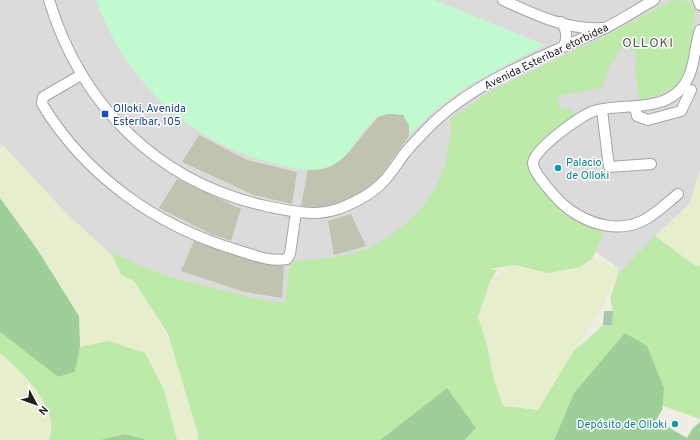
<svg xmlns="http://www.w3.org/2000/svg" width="700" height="440" viewBox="0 0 700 440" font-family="Overpass,sans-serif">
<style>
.residential{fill:#dcdbdb}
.construction{fill:#c0c3af}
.farmland{fill:#e7eece}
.grass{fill:#beeaa9}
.forest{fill:#9fcf98}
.cemetery{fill:#a4c8b0}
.park{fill:#c0face}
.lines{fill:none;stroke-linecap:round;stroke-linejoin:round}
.minor-casing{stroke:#a5a5a5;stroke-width:12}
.minor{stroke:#fff;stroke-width:10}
.transit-dot{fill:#1a4fb4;stroke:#fff;stroke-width:1.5}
.culture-dot{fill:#0f9aa8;stroke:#fff;stroke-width:1.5}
.labels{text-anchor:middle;stroke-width:3;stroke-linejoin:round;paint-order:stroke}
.street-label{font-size:11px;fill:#1e1e1e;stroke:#fff}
.transit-label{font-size:11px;fill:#164399;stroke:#fff;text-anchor:start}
.culture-label{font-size:11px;fill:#0d838f;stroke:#fff;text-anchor:start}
.quarter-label{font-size:13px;letter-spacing:1px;fill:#515151;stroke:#fff}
</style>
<rect width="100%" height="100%" fill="#efede4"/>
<path class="residential" d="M0,0H700V170L690,203L618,274L617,267L509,189L284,329L80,256L0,163Z"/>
<path class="construction" d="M390,113L403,115L409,125V136L377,180L358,195L339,203L317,207L301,206L308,169L331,166L346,155L378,117Z
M199,135L247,160L297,172L292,204L254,195L182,162Z
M177,179L241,209L231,241L209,233L159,208Z
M351,214L366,246L334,255L328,221Z
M194,241L248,259L284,266L282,298L245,292L181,271Z"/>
<path class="farmland" d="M2,144L67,214L113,256L121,275L134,281L153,310L172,346L198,434L206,440H177L164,390L108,341L80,347L79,316L37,249L0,198V149Z
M700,170V266H696L655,236L690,203Z
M592,259L618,267V274L601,309L538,410L503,406L494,380L487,345L478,317L490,282L510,265L564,272L580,267Z
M0,353L20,370L45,401L52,432L49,440H0Z"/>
<path class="grass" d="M680,0L693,3C697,16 693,24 692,36C686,80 684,89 640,101L635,73L636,52L622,47L609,67L602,88L557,96L560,109L568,108L576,114L535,152L530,151L528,171L561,212L579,223L604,233L592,259L580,267L549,273L515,265L490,269L497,270L490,282L478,317L487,345L494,380L503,406L538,410L573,352L603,325H612L613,311L610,298L618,274L655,236L696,266H700V419L660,405L596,368L574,393L554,440H465L476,428L446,389L380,440H198V434L168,334L134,281L121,275L111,252L163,275L257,299L285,303L289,267L294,261C317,259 342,258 364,250C392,239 419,215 435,189C440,179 444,167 448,157L446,158L451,135L450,119L489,92L613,32L671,1Z
M0,332L58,377L75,372L80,347L108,341L145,353L164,390L177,440H146L125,434L100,440H49C61,408 22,372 0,353Z"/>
<path class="forest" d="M0,198L37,249L79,316L80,347L75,372L58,377L0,332Z
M625,333L647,346L664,388L662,410L656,420L687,438L693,428L700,422V440H554L574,393Z
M447,388L476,428L465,440H380Z
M125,434L147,440H100Z"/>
<path class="cemetery" d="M604,311H613L612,325H603Z"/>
<path class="park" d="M96,0H434L545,45C495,70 446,94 409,136V125L403,115C395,114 387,113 379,116C363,124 353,157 331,166C314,174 294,168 277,164C192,145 125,81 96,0Z"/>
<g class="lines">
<g class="minor-casing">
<path id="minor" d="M49,0C81,105 157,182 266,206C290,211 314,217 338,209C354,203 372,194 384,181C392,172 398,162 405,153C414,142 424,132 434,122C482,77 548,55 607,27C623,19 638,9 654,0
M503,0C533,14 569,31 602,28
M698,0L700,5
M561,22C567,30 568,39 563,47
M81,75L43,97L42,104C86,176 156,226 237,250C253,255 270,262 287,259L290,254L296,212
M635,106L637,116L648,120L681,111L691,90
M602,110L609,167L651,164
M678,194C667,203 656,214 644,220C620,233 591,225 570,210C561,204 533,174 533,163C533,150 581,115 594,111C620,103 656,112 678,92C696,75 693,51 700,30"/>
</g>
<use href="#minor" class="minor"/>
</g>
<rect class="transit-dot" x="101" y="110" width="8" height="8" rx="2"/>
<g class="culture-dot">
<circle cx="558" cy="168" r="4"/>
<circle cx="675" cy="424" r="4"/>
</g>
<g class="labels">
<g class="street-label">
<text transform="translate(546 56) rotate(-26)" y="4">Avenida Esteribar etorbidea</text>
</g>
<g class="transit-label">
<text x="113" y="112">Olloki, Avenida<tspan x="113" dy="13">Esteríbar, 105</tspan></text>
</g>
<g class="culture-label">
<text x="566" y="166">Palacio<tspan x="566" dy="13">de Olloki</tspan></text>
<text x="667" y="428" text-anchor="end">Depósito de Olloki</text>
</g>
<g class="quarter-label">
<text x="648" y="47">OLLOKI</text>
</g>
</g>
<g transform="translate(36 404) rotate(131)" stroke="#ffffff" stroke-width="3" paint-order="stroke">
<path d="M0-3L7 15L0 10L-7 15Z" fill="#1e1e1e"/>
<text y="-6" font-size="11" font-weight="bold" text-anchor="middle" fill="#1e1e1e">N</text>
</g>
</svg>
